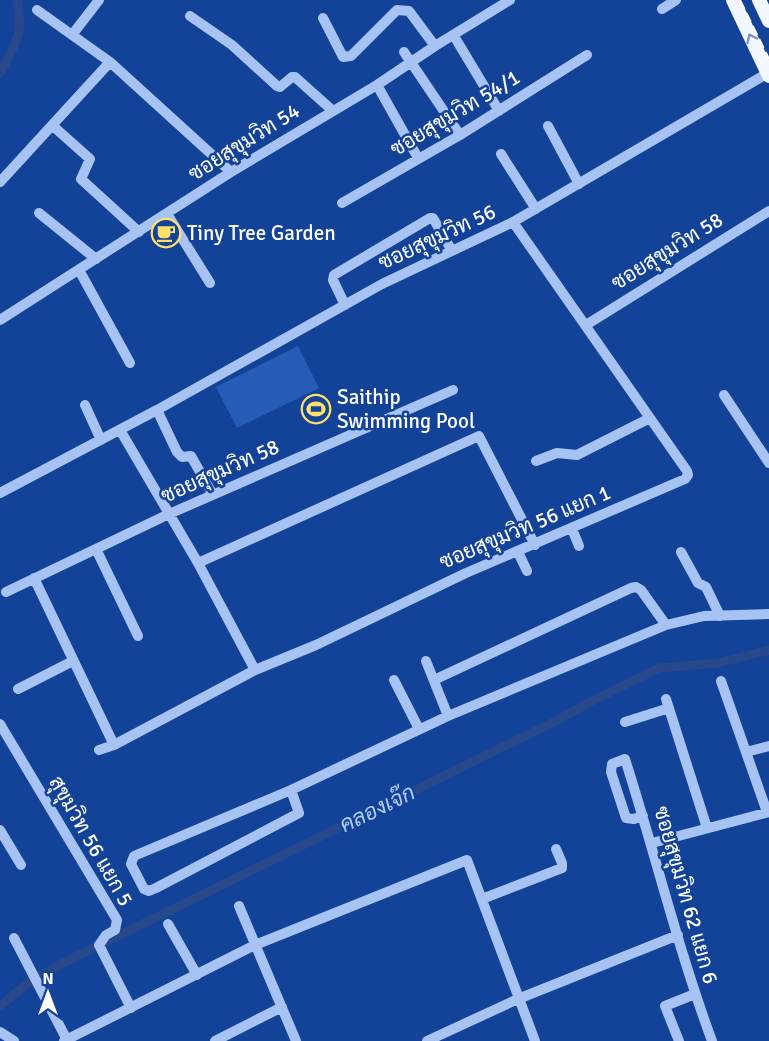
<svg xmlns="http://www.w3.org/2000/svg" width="769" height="1041" viewBox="0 0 769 1041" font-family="Signika,Sarabun,sans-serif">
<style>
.park{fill:#265bb7}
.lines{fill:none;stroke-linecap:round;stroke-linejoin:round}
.canal{stroke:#27498b;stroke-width:9}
.minor{stroke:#a7c3f3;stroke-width:10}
.major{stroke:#f3f7ff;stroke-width:14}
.rail{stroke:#fff;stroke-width:2;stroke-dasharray:10 4.5;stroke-linecap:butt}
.oneway{stroke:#7893c7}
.labels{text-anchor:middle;stroke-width:5;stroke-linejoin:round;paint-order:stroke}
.street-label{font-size:21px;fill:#fff;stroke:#134299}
.poi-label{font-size:21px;fill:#fff;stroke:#134299;text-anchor:start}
.water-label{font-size:22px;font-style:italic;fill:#b3cdfa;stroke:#134299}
</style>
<rect width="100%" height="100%" fill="#134299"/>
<path class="park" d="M298,346L319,388L237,428L216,387Z"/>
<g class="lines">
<path class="canal" d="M0,73C15,45 25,33 17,0
M0,1006L28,983L63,963L556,721L590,702L659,668L718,663L769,650"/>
<path class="minor" d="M662,9L676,0
M37,10L110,62L231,172
M190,16L232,45L277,86L280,87L292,77H295L333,111
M323,18L343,57L351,56L397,10L409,11L435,46
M72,35L99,0
M454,36L499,111
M404,52L460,135
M377,85L418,158
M53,126L90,159L81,179L139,232
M548,126L579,184
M501,154L536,209
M0,182L110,62
M342,203L460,135L587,55
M39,213L96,259
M167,214L210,283
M79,270L130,363
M345,305L333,280L334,275L430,218H433L452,251
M0,320L231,172L377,85L435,46L510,0
M586,325L769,211
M724,395L769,463
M85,405L101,440
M157,410L177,452L182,457L191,456L213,495
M120,430L198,563L255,670
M536,461L557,453L577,455L650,418
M0,493L157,410L382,284L513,222L768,73
M572,529L579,546
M96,549L138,636
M518,552L527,571
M681,552L698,583L706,587L720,616
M198,563L479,436L535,545
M34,578L114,745
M6,592L169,514L453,390
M426,661L448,716
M394,680L419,729
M434,680L631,588L636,587L641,590L666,625
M721,681L767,812
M18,689L73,661
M666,699L707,828
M625,722L669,708
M0,724L117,920L115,930L106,935L99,945L131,1008
M99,750L114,745L255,670L316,645L466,573L685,479L688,475L687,471L513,222
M746,752L769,746
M291,790L299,813L156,888L149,891L144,889L131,864L134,856L291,790L448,716L666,625L704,616L769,614
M643,816L634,819L626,818L611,772L612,764L625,759C655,853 678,949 712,1041
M0,830L21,865
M652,843L769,812
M482,899L562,868V863L556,849
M239,906L296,1041
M168,924L197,975
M14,938L67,1040
M0,1032L14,1041
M64,1041L255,945L467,860L535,1041
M215,1041L282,1007
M427,1041L518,999L678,935
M679,1041L665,1006L695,994"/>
<path class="major" d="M733,0L769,76
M759,0L769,21"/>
<path class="rail" d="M740,0L769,59"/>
</g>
<defs><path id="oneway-chevron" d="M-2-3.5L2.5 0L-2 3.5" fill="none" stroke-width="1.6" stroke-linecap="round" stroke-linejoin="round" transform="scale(1.5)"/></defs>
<use class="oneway" href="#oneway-chevron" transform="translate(751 38) rotate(-115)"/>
<defs>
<g id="cafe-ring" transform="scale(1.5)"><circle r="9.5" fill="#134299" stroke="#ffe169" stroke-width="1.5"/><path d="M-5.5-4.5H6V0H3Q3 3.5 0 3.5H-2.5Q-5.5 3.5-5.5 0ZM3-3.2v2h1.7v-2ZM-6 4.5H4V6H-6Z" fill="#ffe169"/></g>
<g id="stadium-ring" transform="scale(1.5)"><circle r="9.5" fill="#134299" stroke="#ffe169" stroke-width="1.5"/><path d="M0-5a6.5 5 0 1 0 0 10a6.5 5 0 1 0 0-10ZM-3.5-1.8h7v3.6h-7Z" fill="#ffe169"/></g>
</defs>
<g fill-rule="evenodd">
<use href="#cafe-ring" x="166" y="233"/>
<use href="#stadium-ring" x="316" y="409"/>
</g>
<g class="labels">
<g class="street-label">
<text transform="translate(455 113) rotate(-31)" y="7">ซอยสุขุมวิท 54/1</text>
<text transform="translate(244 142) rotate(-32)" y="7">ซอยสุขุมวิท 54</text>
<text transform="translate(437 237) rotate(-25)" y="7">ซอยสุขุมวิท 56</text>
<text transform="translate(667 251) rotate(-32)" y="7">ซอยสุขุมวิท 58</text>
<text transform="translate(220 471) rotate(-24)" y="7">ซอยสุขุมวิท 58</text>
<text transform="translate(525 527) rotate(-23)" y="7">ซอยสุขุมวิท 56 แยก 1</text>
<text transform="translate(91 841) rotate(60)" y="7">สุขุมวิท 56 แยก 5</text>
<text transform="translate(686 895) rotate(74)" y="7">ซอยสุขุมวิท 62 แยก 6</text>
</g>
<g class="poi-label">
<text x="187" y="240">Tiny Tree Garden</text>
<text x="337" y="404">Saithip<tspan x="337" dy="24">Swimming Pool</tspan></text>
</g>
<g class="water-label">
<text transform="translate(377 808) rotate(-26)" y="8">คลองเจ๊ก</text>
</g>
</g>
<g transform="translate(48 993)" stroke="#134299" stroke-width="4.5" paint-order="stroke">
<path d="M0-4.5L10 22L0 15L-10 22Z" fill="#ffffff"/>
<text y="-9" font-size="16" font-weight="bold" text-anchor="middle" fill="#ffffff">N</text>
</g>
</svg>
